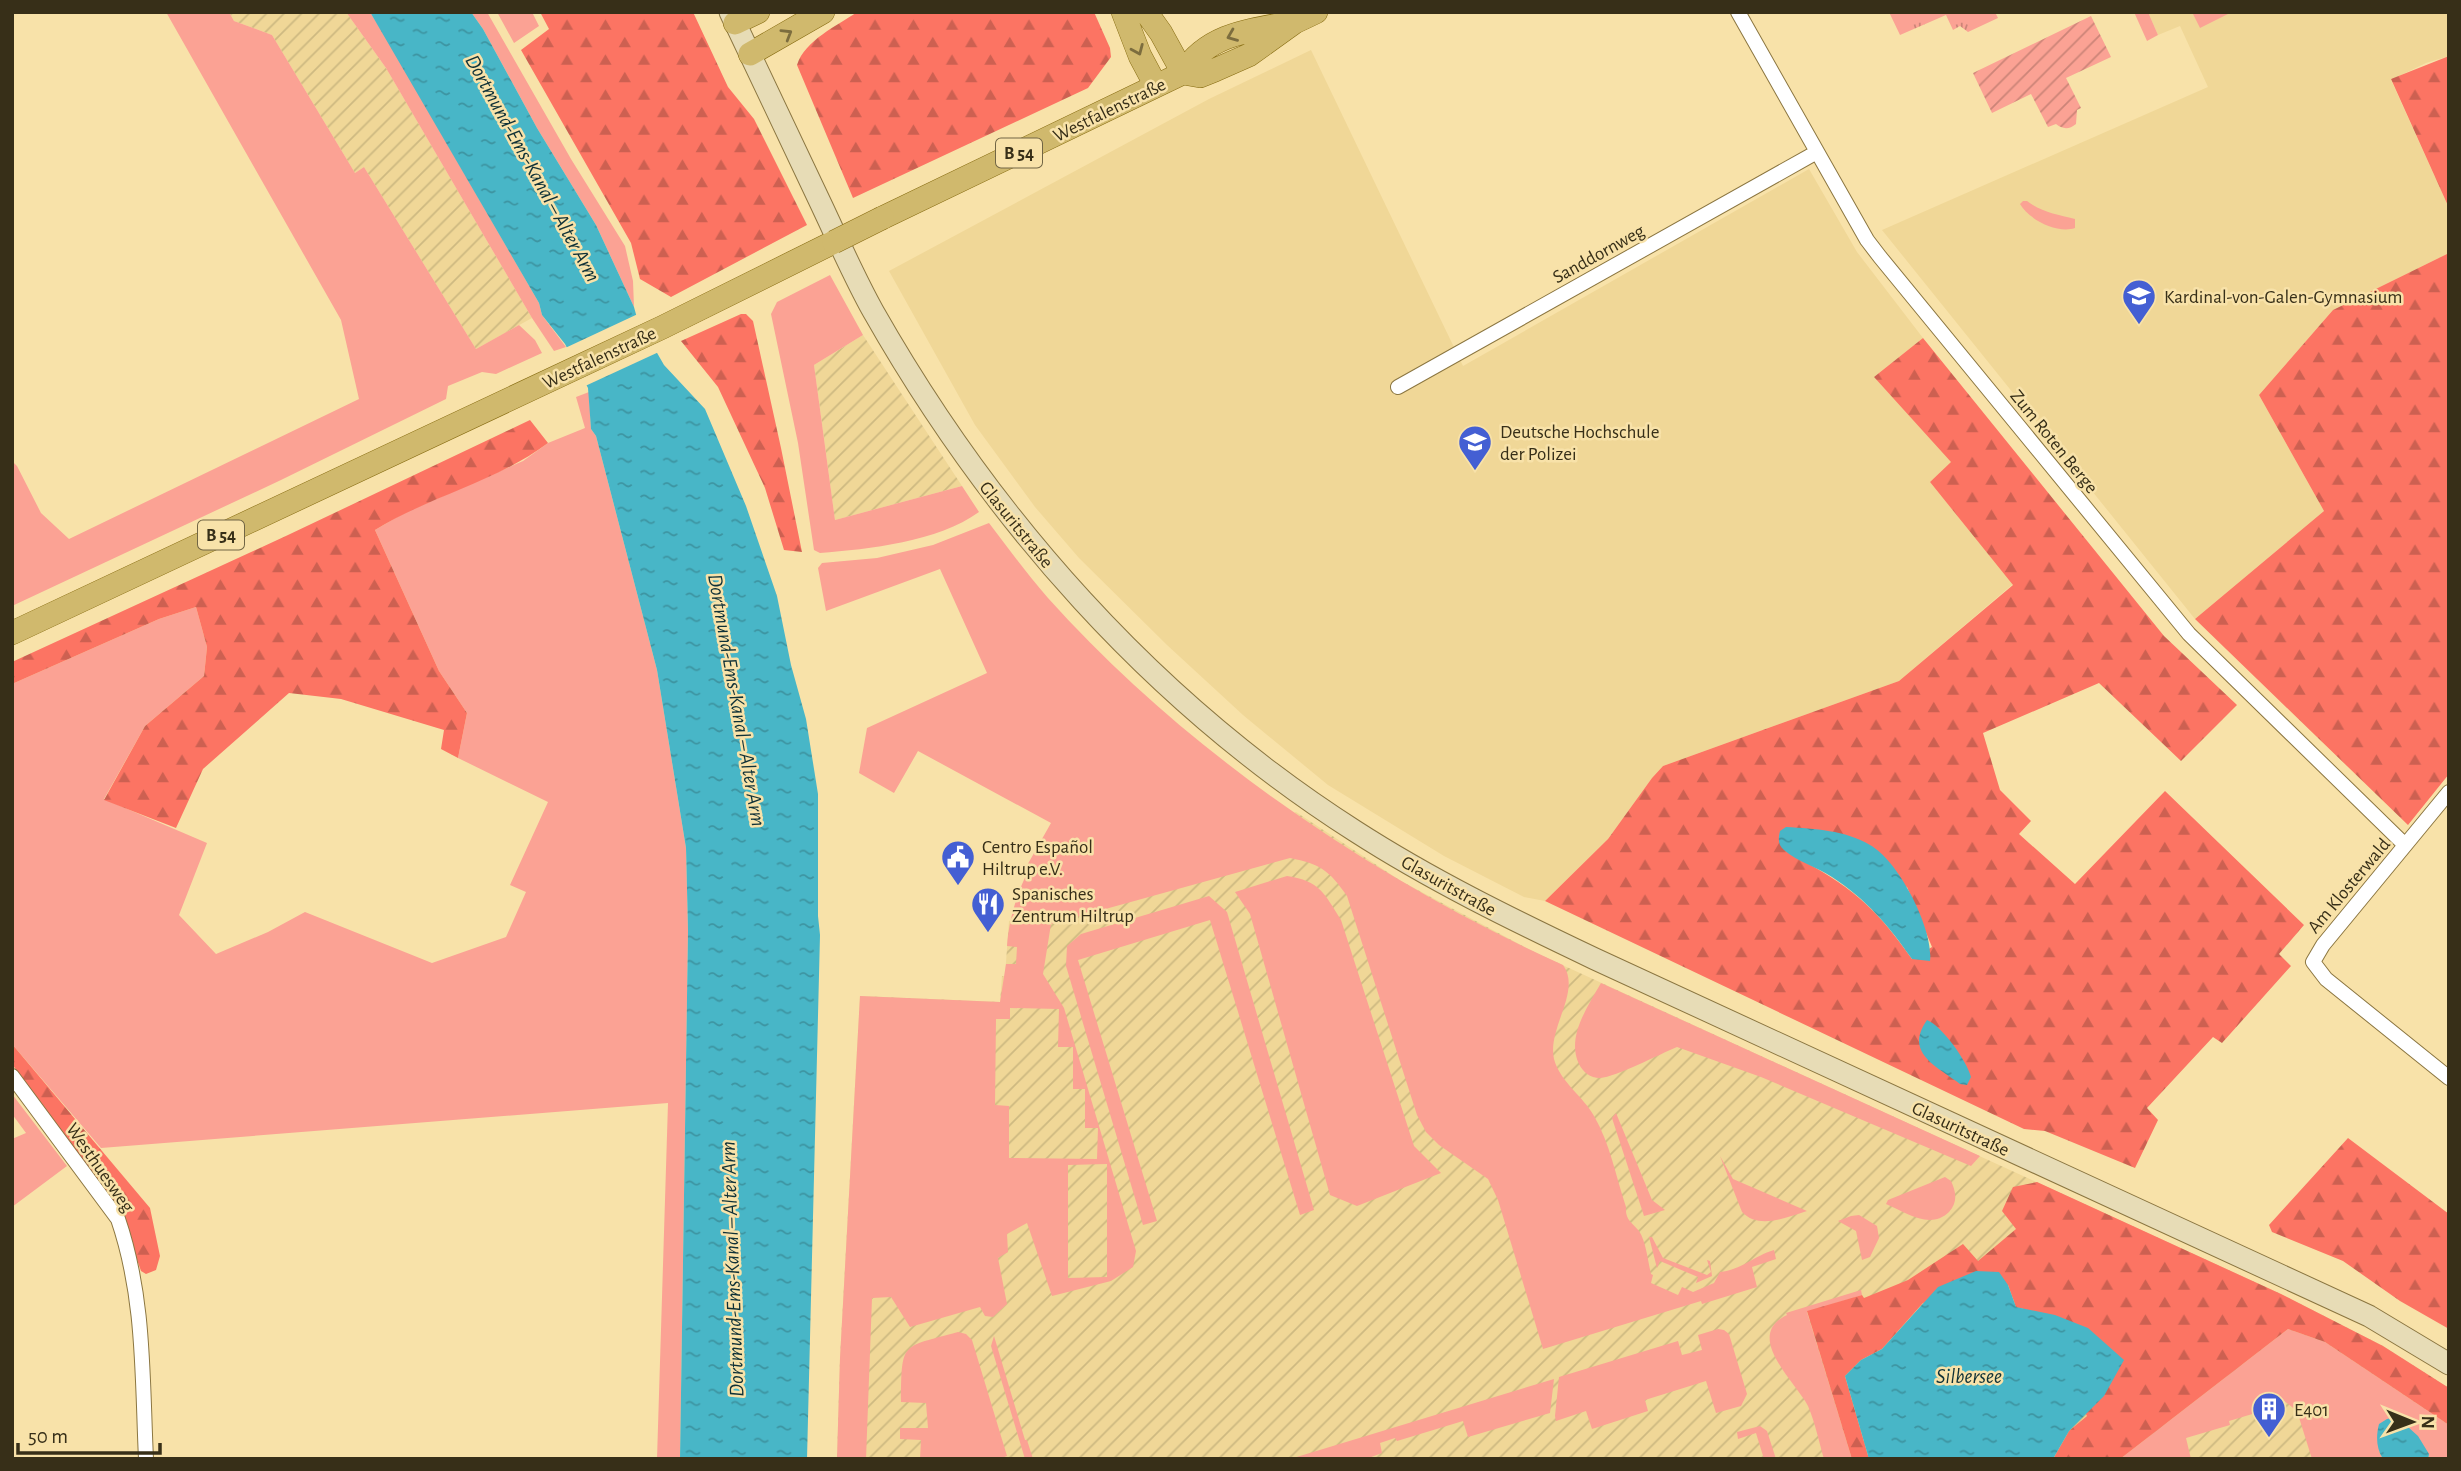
<svg xmlns="http://www.w3.org/2000/svg" width="2461" height="1471" viewBox="0 0 2461 1471" font-family="'Alegreya Sans',sans-serif">
<style>
.built{fill:#f0d797}
.industrial{fill:url(#industrial-furrows)}
.grass{fill:#fba294;fill-rule:evenodd}
.forest{fill:url(#forest-firs);fill-rule:evenodd}
.park{fill:url(#park-tufts)}
.garden{fill:url(#garden-furrows)}
.water{fill:url(#water-ripples)}
.pier{fill:#f8e2a9}
.lines{fill:none;stroke-linecap:round;stroke-linejoin:round}
.street-casing{stroke:#8b7641;stroke-width:16}
.secondary-casing{stroke:#8b7641;stroke-width:23}
.primary-casing{stroke:#866b10;stroke-width:24}
.street{stroke:#fff;stroke-width:14}
.secondary{stroke:#e7dcb6;stroke-width:21}
.primary{stroke:#d0b96d;stroke-width:23}
.primary-bridge-casing{stroke:#866b10;stroke-width:24;stroke-linecap:butt}
.primary-bridge{stroke:#d0b96d;stroke-width:23}
.oneway{stroke:#7c6d3e}
.labels{text-anchor:middle;stroke-width:5;stroke-linejoin:round;paint-order:stroke}
.shield{fill:#f8e2a9;stroke:#716544;stroke-width:2}
.shield-label{font-size:18px;font-weight:bold;fill:#372f18}
.street-label{font-size:19px;fill:#372f18;stroke:#f8e2a9}
.poi-label{font-size:19px;fill:#372f18;stroke:#f8e2a9;text-anchor:start}
.water-label{font-size:21px;font-style:italic;fill:#0f3137;stroke:#f8e2a9}
</style>
<defs>
<pattern id="industrial-furrows" width="10" height="10" patternUnits="userSpaceOnUse" patternTransform="scale(1.75)"><rect width="10" height="10" fill="#f0d797"/><path d="M-1 1l2-2M0 10L10 0M9 11l2-2" fill="none" stroke="#ceb981"/></pattern>
<pattern id="forest-firs" width="22" height="20" patternUnits="userSpaceOnUse" patternTransform="scale(1.75)"><rect width="22" height="20" fill="#fc7463"/><path d="M5 1l3.5 6h-7zM16 11l3.5 6h-7z" fill="#cd6051"/></pattern>
<pattern id="park-tufts" width="24" height="20" patternUnits="userSpaceOnUse" patternTransform="scale(1.75)"><rect width="24" height="20" fill="#fba294"/><path d="M3 7l-1-3M5 7V3M7 7l1-3M15 17l-1-3M17 17v-4M19 17l1-3" fill="none" stroke="#cc8478"/></pattern>
<pattern id="garden-furrows" width="10" height="10" patternUnits="userSpaceOnUse" patternTransform="scale(1.75)"><rect width="10" height="10" fill="#fba294"/><path d="M-1 1l2-2M0 10L10 0M9 11l2-2" fill="none" stroke="#cc8478"/></pattern>
<pattern id="water-ripples" width="26" height="14" patternUnits="userSpaceOnUse" patternTransform="scale(1.75)"><rect width="26" height="14" fill="#48b6c7"/><path d="M2 4q2-2 4 0t4 0M15 11q2-2 4 0t4 0" fill="none" stroke="#3d94a1"/></pattern>
</defs>
<rect width="100%" height="100%" fill="#f8e2a9"/>
<path class="built" d="M2148,12H2449V56L2426,63L2391,80L2449,208V253L2333,310L2259,395L2324,511L2195,619L1882,230L2208,87L2180,26L2158,35Z
M1311,50L1463,366L1809,169L1857,252L1923,338L1874,377L1952,462L1930,482L2013,584L1899,681L1663,766L1652,778L1608,839L1545,901L1524,897L1444,856L1328,785L1243,715L1167,645L1079,558L1035,507L975,425L889,271L1209,99Z"/>
<path class="industrial" d="M229,12H346L386,68L532,318L476,349L364,167L355,173L272,35L234,21Z
M863,335L962,486L835,520L814,365Z
M1296,812L1401,881L1534,952L2281,1294L2383,1346L2449,1388V1459H837L840,1358L860,996L1000,1002L1002,976H1005L1009,921Z"/>
<path class="grass" d="M166,12H229L234,21L272,35L355,173L364,167L476,349L519,325L535,340L542,353L496,374L482,372L448,386L446,399L281,480L12,606V461L17,466L41,513L69,539L359,399L341,320Z
M346,12H370L385,36L539,303L542,315L566,347L554,351L532,318L386,68Z
M471,12H487L571,159L625,246L633,281L634,307L596,225L537,128L483,29Z
M497,12H532L539,26L514,43Z
M2192,12H2232L2200,28Z
M2023,201H2027C2043,213 2057,214 2075,219V228C2058,234 2029,220 2020,204Z
M830,275L863,335L814,365L835,520L962,486L979,512C938,542 869,549 820,553L814,550L798,443L771,314L777,302Z
M589,392L591,429L596,436L657,670L686,848L688,931L680,1459H657L668,1103L101,1148L12,1044V684L159,619L196,607L207,647L204,676L145,726L104,799L207,843L179,915L216,954L268,932L305,912L432,963L506,937L526,892L510,885L548,802L458,758L467,713L439,671L375,530L404,513L523,461L548,443L585,428L576,397Z
M989,523C1008,548 1027,574 1048,598C1187,753 1374,879 1563,965C1582,991 1547,1028 1554,1059C1560,1082 1583,1096 1594,1116C1610,1143 1616,1177 1626,1207C1625,1220 1632,1222 1639,1231C1646,1241 1648,1262 1651,1274L1653,1275L1651,1283L1678,1295L1682,1287L1693,1292L1714,1283L1720,1272C1741,1270 1754,1256 1774,1250L1776,1259L1752,1267L1757,1287L1702,1304L1701,1301L1543,1349L1498,1200L1488,1179L1439,1145L1426,1132L1417,1115L1347,896C1329,870 1320,864 1290,858L1051,924L1043,974L1064,1008L1136,1251L1133,1267L1111,1281L1052,1296L1027,1223L1007,1234L1008,1252L998,1258L1007,1304L993,1317L985,1316L980,1307L910,1327L891,1297L872,1298L866,1459H837L840,1358L860,996L1000,1002L1006,964H1016L1017,947L1007,946C1009,919 1016,896 1028,871L1025,869L1051,823L918,751L894,793L859,773L867,728L987,673L940,569L826,611L818,568L822,563L877,558L933,545ZM1010,1008L1059,1009L1058,1047H1073V1089H1085V1128H1098L1097,1159L1009,1158V1106L995,1105L996,1019H1010ZM1107,1164V1277L1068,1278V1165Z
M1287,876C1320,881 1324,893 1341,920L1414,1146L1441,1173L1357,1206L1330,1195L1250,914L1235,892Z
M1209,896L1227,912L1314,1210L1300,1215L1210,920L1078,960L1157,1221L1143,1225L1066,966L1067,946L1081,934Z
M1601,983L1980,1156L1971,1166L1761,1077L1677,1047C1660,1054 1616,1077 1600,1078C1590,1078 1583,1072 1579,1064C1566,1037 1588,1006 1601,983Z
M12,1094L67,1166L12,1207V1139L26,1133L12,1114Z
M1616,1113L1652,1200L1665,1210L1644,1216L1612,1118Z
M1720,1156L1733,1179L1807,1211C1787,1217 1759,1230 1742,1212Z
M1945,1177L1951,1181C1956,1192 1958,1202 1949,1212C1930,1230 1907,1213 1886,1204L1888,1200Z
M1859,1215L1877,1226L1879,1238L1870,1257L1862,1260L1856,1231L1838,1221L1851,1216Z
M1649,1237H1652L1663,1258L1707,1275L1711,1272L1707,1260L1710,1261L1712,1276L1696,1283L1698,1277L1660,1261L1657,1268Z
M1861,1290L1862,1295L1807,1312L1852,1459H1824C1819,1442 1815,1422 1808,1406C1795,1381 1743,1336 1787,1315L1786,1313Z
M1718,1329L1724,1330L1729,1334L1747,1394L1741,1406L1716,1413L1706,1381L1645,1400L1648,1411L1592,1429L1586,1411L1556,1421L1555,1416L1559,1377L1678,1341L1682,1355L1702,1350L1698,1335Z
M2288,1329L2325,1342L2449,1425V1459H2428L2429,1454L2379,1452L2383,1459H2312L2297,1411L2283,1400L2268,1404L2269,1409L2229,1421L2230,1425L2186,1438L2191,1459H2120Z
M958,1332L966,1334L972,1340L1007,1456L999,1459H920L921,1440L900,1439V1428H928L926,1403L901,1402C902,1341 900,1348 958,1332Z
M994,1336L1025,1440H1027L1033,1459H1025L991,1346Z
M1554,1379L1550,1413L1468,1437L1463,1421L1397,1441L1395,1438L1380,1443L1382,1453L1366,1459H1290Z
M1760,1426L1767,1431L1776,1459H1764L1756,1433L1738,1439L1737,1432Z"/>
<path class="forest" d="M540,12H693L728,87L754,119L807,225L671,297L640,279L631,243L521,50L549,29Z
M857,12H1094L1110,48L1111,57L1088,88L853,198L797,65C805,40 837,26 857,12Z
M2449,56V208L2391,79Z
M2449,253V774L2408,825L2195,619L2324,511L2259,395L2333,310Z
M741,314H746L753,321L781,448L802,552L784,550L765,488L718,387L681,341Z
M1923,338L2164,636L2237,705L2181,761L2099,683L1983,733L2000,790L2031,821L2019,834L2075,884L2165,791L2304,925L2279,954L2291,966L2222,1043L2213,1037L2147,1108L2158,1120L2135,1168L2045,1131L2024,1129L1545,901L1608,839L1652,778L1663,766L1899,681L2013,585L1930,482L1951,462L1874,377ZM1805,862L1907,887L1932,947L1912,959C1879,912 1855,889 1805,862Z
M530,420L548,443C496,482 430,496 375,530L439,671L467,713L458,758L441,749L444,730L341,699L289,693L203,769L176,828L104,800L145,726L204,676L207,647L196,607L159,619L12,684V662L288,535Z
M12,1044L150,1208L160,1256L156,1270L146,1274L141,1271L123,1219L12,1064Z
M2348,1138L2449,1214V1329L2400,1301L2343,1261L2272,1232L2269,1225Z
M2037,1182L2281,1294L2383,1346L2449,1388V1425L2325,1342L2288,1329L2120,1459H2053L2069,1431L2087,1416L2031,1311L2016,1307L2008,1285L1923,1303L1882,1349L1861,1360L1845,1376L1869,1459H1852L1807,1311L1862,1295L1864,1298L1908,1280L1963,1244L1978,1261L2016,1229L2002,1211L2013,1187Z"/>
<path class="park" d="M1889,12H1995L1998,18L1968,32L1960,26L1953,30L1946,15L1900,35Z
M2134,12H2148L2158,35L2147,41Z"/>
<path class="garden" d="M2091,16L2111,57L2066,78L2081,108L2077,110L2076,124C2069,130 2062,129 2056,124L2048,127L2031,94L1992,113L1973,73Z"/>
<path class="water" d="M370,12H471L483,29L537,128L596,225L634,307L637,318L664,365L705,409L746,506L777,596L791,665L806,719L818,794V916L820,935L807,1459H680L688,931L686,848L657,670L596,436L591,429L588,388L565,344L542,315L539,303Z
M1786,827C1815,829 1845,830 1870,845C1899,861 1934,930 1930,961L1912,959C1889,926 1866,899 1832,877C1817,867 1798,862 1784,850C1778,845 1778,839 1780,831Z
M1927,1020C1942,1026 1967,1061 1971,1077L1967,1085L1960,1084C1936,1066 1904,1053 1927,1020Z
M1976,1271L1999,1272L2008,1285L2016,1307L2055,1315L2088,1328L2124,1360L2104,1396L2069,1431L2053,1459H1869L1845,1376L1861,1360L1882,1349L1938,1287Z
M2397,1417L2418,1436L2429,1454L2428,1459H2383C2376,1448 2376,1436 2379,1424L2387,1419Z"/>
<path class="pier" d="M640,313V317L661,351L583,387L563,349Z"/>
<g class="lines">
<g class="street-casing">
<path id="street" d="M1738,12L1867,240L1880,257L2189,634L2405,845
M1398,387L1817,152
M2449,792L2323,945L2313,962L2326,979L2449,1078
M12,1076L118,1219C145,1298 142,1377 146,1459"/>
</g>
<g class="secondary-casing">
<path id="secondary" d="M730,12C761,76 791,140 821,204C838,240 854,277 873,311C991,519 1153,702 1355,831C1431,880 1513,920 1595,959L2369,1316L2449,1364"/>
</g>
<g class="primary-casing">
<path id="primary" d="M1123,12L1140,56L1156,86
M1146,12L1161,33L1183,73
M735,23L758,12
M750,54L823,12
M1183,73L1200,76L1215,70L1249,55L1295,22L1316,12
M882,218L1183,73C1208,33 1252,30 1295,22
M12,633L663,327L834,242"/>
</g>
<use href="#street" class="street"/>
<use href="#secondary" class="secondary"/>
<use href="#primary" class="primary"/>
<g class="primary-bridge-casing">
<path id="primary-bridge" d="M834,242L882,218"/>
</g>
<use href="#primary-bridge" class="primary-bridge"/>
</g>
<defs><path id="oneway-chevron" d="M-2-3.5L2.5 0L-2 3.5" fill="none" stroke-width="1.6" stroke-linecap="round" stroke-linejoin="round" transform="scale(1.75)"/></defs>
<g class="oneway">
<use href="#oneway-chevron" transform="translate(787 34) rotate(-31)"/>
<use href="#oneway-chevron" transform="translate(1232 36) rotate(158)"/>
<use href="#oneway-chevron" transform="translate(1138 50) rotate(67)"/>
</g>
<defs>
<g id="school-pin" transform="scale(1.75)"><path d="M0 17L-7.5 6A9.5 9.5 0 1 1 7.5 6Z" fill="#445fd3" stroke="#f8e2a9"/><path d="M0-5L7-2L0 1L-7-2ZM-4 1L0 2.5L4 1V4Q0 6-4 4Z" fill="#fff"/></g>
<g id="university-pin" transform="scale(1.75)"><path d="M0 17L-7.5 6A9.5 9.5 0 1 1 7.5 6Z" fill="#445fd3" stroke="#f8e2a9"/><path d="M0-5L7-2L0 1L-7-2ZM-4 1L0 2.5L4 1V4Q0 6-4 4Z" fill="#fff"/></g>
<g id="civic-pin" transform="scale(1.75)"><path d="M0 17L-7.5 6A9.5 9.5 0 1 1 7.5 6Z" fill="#445fd3" stroke="#f8e2a9"/><path d="M-.6-6.5H3V-4.5H.6V-3L4-1V1h2V6H-6V1h2V-1L-.6-3ZM-1.2 2.5V6h2.4V2.5Z" fill="#fff"/></g>
<g id="restaurant-pin" transform="scale(1.75)"><path d="M0 17L-7.5 6A9.5 9.5 0 1 1 7.5 6Z" fill="#445fd3" stroke="#f8e2a9"/><path d="M-5-6h1v4h1v-4h1v4h1v-4h1v5L-1.5 .5V6h-2V.5L-5-1ZM5-6V6H3V1.5H1.5Q1.5-4 5-6Z" fill="#fff"/></g>
<g id="building-pin" transform="scale(1.75)"><path d="M0 17L-7.5 6A9.5 9.5 0 1 1 7.5 6Z" fill="#445fd3" stroke="#f8e2a9"/><path d="M-4-6H4V6H1V3H-1V6H-4ZM-2.5-4.3h1.7v1.8h-1.7ZM.8-4.3h1.7v1.8H.8ZM-2.5-1h1.7V.8h-1.7ZM.8-1h1.7V.8H.8Z" fill="#fff"/></g>
</defs>
<g fill-rule="evenodd">
<use href="#school-pin" x="2139" y="296"/>
<use href="#university-pin" x="1475" y="442"/>
<use href="#civic-pin" x="958" y="857"/>
<use href="#restaurant-pin" x="988" y="904"/>
<use href="#building-pin" x="2269" y="1409"/>
</g>
<g class="labels">
<g class="shield">
<rect x="996" y="138.5" width="46" height="29" rx="5"/>
<rect x="198" y="520.5" width="46" height="29" rx="5"/>
</g>
<g class="shield-label">
<text x="1019" y="159">B 54</text>
<text x="221" y="541">B 54</text>
</g>
<g class="street-label">
<text transform="translate(1109 109) rotate(-26)" y="7">Westfalenstraße</text>
<text transform="translate(1598 253) rotate(-29)" y="7">Sanddornweg</text>
<text transform="translate(599 357) rotate(-25)" y="7">Westfalenstraße</text>
<text transform="translate(2055 441) rotate(51)" y="7">Zum Roten Berge</text>
<text transform="translate(1017 524) rotate(51)" y="7">Glasuritstraße</text>
<text transform="translate(1449 885) rotate(29)" y="7">Glasuritstraße</text>
<text transform="translate(2348 885) rotate(-50)" y="7">Am Klosterwald</text>
<text transform="translate(1961 1128) rotate(25)" y="7">Glasuritstraße</text>
<text transform="translate(101 1167) rotate(55)" y="7">Westhuesweg</text>
</g>
<g class="poi-label">
<text x="2164" y="303">Kardinal-von-Galen-Gymnasium</text>
<text x="1500" y="438">Deutsche Hochschule<tspan x="1500" dy="22">der Polizei</tspan></text>
<text x="982" y="853">Centro Español<tspan x="982" dy="22">Hiltrup e.V.</tspan></text>
<text x="1012" y="900">Spanisches<tspan x="1012" dy="22">Zentrum Hiltrup</tspan></text>
<text x="2294" y="1416">E401</text>
</g>
<g class="water-label">
<text transform="translate(533 168) rotate(61)" y="7">Dortmund-Ems-Kanal – Alter Arm</text>
<text transform="translate(737 700) rotate(80)" y="7">Dortmund-Ems-Kanal – Alter Arm</text>
<text transform="translate(732 1269) rotate(-92)" y="7">Dortmund-Ems-Kanal – Alter Arm</text>
<text x="1969" y="1383">Silbersee</text>
</g>
</g>
<rect width="2461" height="1471" fill="none" stroke="#372f18" stroke-width="28"/>
<g transform="translate(2412 1422) rotate(91)" stroke="#f8e2a9" stroke-width="5" paint-order="stroke">
<path d="M0-5L12 26L0 18L-12 26Z" fill="#372f18"/>
<text y="-10" font-size="19" font-weight="bold" text-anchor="middle" fill="#372f18">N</text>
</g>
<path d="M18 1443v10h142v-10" fill="none" stroke="#372f18" stroke-width="3.5"/>
<text x="28" y="1443" font-size="21" fill="#372f18" stroke="#f8e2a9" stroke-width="5" paint-order="stroke">50 m</text>
</svg>
